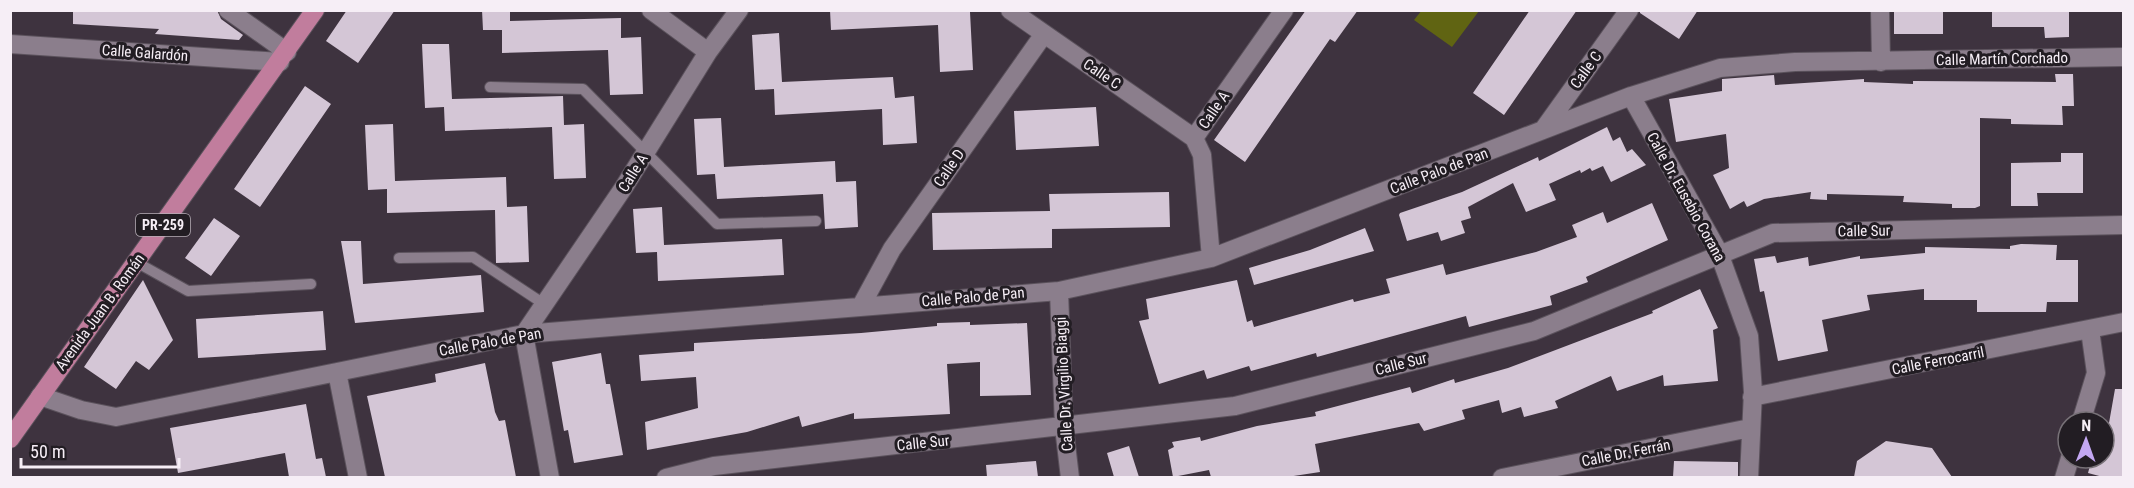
<svg xmlns="http://www.w3.org/2000/svg" width="2134" height="488" viewBox="0 0 2134 488" font-family="'Roboto Condensed',sans-serif">
<style>
.green{fill:#606412}
.building{fill:#d4c6d6}
.lines{fill:none;stroke-linecap:round;stroke-linejoin:round}
.lane-casing{stroke:#5b525c;stroke-width:12}
.street-casing{stroke:#5b525c;stroke-width:20}
.primary-casing{stroke:#5b525c;stroke-width:20}
.lane{stroke:#8b7e8c;stroke-width:10}
.street{stroke:#8b7e8c;stroke-width:18}
.primary{stroke:#c17d9d;stroke-width:18}
.labels{text-anchor:middle;stroke-width:6;stroke-linejoin:round;paint-order:stroke}
.shield{fill:#221d23;stroke:#b6afb7;stroke-width:1.5}
.shield-label{font-size:14px;font-weight:bold;fill:#f6eef6}
.street-label{font-size:15px;fill:#f6eef6;stroke:#221d23}
</style>
<rect width="100%" height="100%" fill="#3e333f"/>
<path class="green" d="M1422,10H1479V11L1452,47L1414,20Z"/>
<path class="building" d="M73,10H217L221,19L243,35L239,40L155,34L159,29L73,24Z
M347,10H395L358,63L326,41Z
M482,10H510V21L621,18V38L641,37L643,94L610,95L608,50L502,53V30H483Z
M830,10L970,12L973,70L940,72L938,25L831,30Z
M1306,10H1358L1335,42L1330,39L1245,162L1214,140Z
M1530,10H1577L1504,115L1473,93Z
M1640,10H1698L1679,39L1640,13Z
M1894,10H1943V34H1894Z
M1992,10H2069V37L2045,38L2044,27H1992Z
M779,33L782,82L893,77L895,98L914,96L917,143L883,145L882,109L775,115L774,89L755,90L752,35Z
M422,44H449L452,99L563,96L564,125L584,124L586,178L554,179L552,127L445,131L444,107L425,108Z
M2055,74H2073L2074,106H2062L2063,125L2011,124V119L1980,118V206L1975,208H1952V204L1903,202L1904,196L1827,194V200L1810,199L1811,192L1764,199L1747,207L1744,201L1730,209L1713,175L1729,168L1726,134L1676,142L1669,99L1722,91V79L1774,75L1775,85L1864,79V82L1913,84V81L2056,82Z
M305,86L331,104L260,207L234,189Z
M1096,107L1099,146L1016,150L1014,111Z
M721,118L724,167L835,161L836,182L856,181L858,227L825,229L823,194L717,199L715,174L697,175L694,119Z
M393,124L395,181L506,177L507,207L527,206L529,262L496,263L495,210L387,213V189L368,190L365,125Z
M1607,127L1613,141L1620,137L1627,152L1632,149L1646,165L1611,182L1603,166L1592,171L1590,168L1581,173L1580,170L1549,184L1556,200L1526,212L1513,183L1468,207L1471,218L1461,221L1465,233L1441,241L1438,232L1407,241L1399,215L1400,213L1462,192L1538,157L1539,161Z
M2061,153H2083V193H2037L2038,206H2011V163L2061,162Z
M1169,192L1170,227L1052,229V248L933,250L932,213L1050,211L1049,194Z
M1652,203L1668,240L1586,277L1588,282L1550,296L1552,305L1469,327L1466,316L1317,357L1316,353L1251,371L1249,366L1207,379L1204,370L1159,384L1139,321L1149,319L1146,299L1237,280L1247,322L1252,320L1254,327L1353,299L1354,302L1390,293L1386,279L1443,264L1446,275L1536,252L1577,237L1572,225L1603,212L1607,223Z
M662,207L664,245L782,239L784,275L658,281L657,252L636,253L633,209Z
M214,218L240,236L211,276L185,258Z
M1365,228L1374,251L1254,285L1249,268L1310,250Z
M341,241H361L363,284L481,275L484,312L355,323Z
M2021,244L2057,245L2056,260H2078V302H2047L2046,312H1977V300H1924V289L1867,295L1870,310L1822,320L1828,351L1778,361L1764,291L1760,292L1754,259L1775,256L1777,263L1808,257L1809,266L1860,256V259L1925,253V247L2010,249V246Z
M143,280L173,340L149,370L136,361L116,389L84,367Z
M1700,289L1718,328L1713,330L1718,381L1664,386L1663,375L1617,391L1611,376L1555,401L1558,408L1524,417L1521,407L1502,413L1499,400L1462,410L1465,419L1424,431L1419,423L1315,444L1320,472L1287,477H1211L1209,470L1173,477L1168,450L1174,447L1172,442L1200,437L1201,441L1257,426L1316,416L1315,412L1410,387L1412,393L1454,379L1455,383L1508,368L1653,313L1652,311Z
M323,311L326,350L198,358L196,319Z
M970,322V325L1027,323L1031,395L980,396V362L947,364L950,414L854,419V413L802,427L799,416L747,432L647,450L645,422L698,408L696,377L641,381L639,355L694,351V343L861,333L937,326V323Z
M601,353L606,384H610L623,455L574,463L568,430L564,431L552,362Z
M485,363L495,412L499,421L505,420L516,477H385L367,396L436,382L435,374Z
M2115,389H2124V477H2103L2088,473L2092,458H2104V422L2109,423Z
M306,404L316,459L322,458L326,477H289L285,453L178,473L170,428Z
M1886,441L1932,448L1952,477H1854L1857,461Z
M1129,446L1139,477H1114L1107,453Z
M1036,461L1038,477H987L986,465Z
M1674,461L1738,462V477H1673Z"/>
<g class="lines">
<g class="lane-casing">
<path id="lane" d="M490,87L583,89L717,224L816,221
M399,258L473,257L544,304
M136,262L188,291L311,284"/>
</g>
<g class="street-casing">
<path id="street" d="M228,10L287,52
M651,10L708,52
M1010,10L1194,138
M1880,10L1881,62
M10,44L280,62
M1631,96L1719,253L1749,336L1753,392L1749,478
M1543,130L1629,10
M1194,138L1284,10
M1194,138L1202,155L1211,258
M1059,291L1064,427L1070,478
M861,306L892,249L1044,34
M337,372L358,478
M40,396L81,410L116,417L524,334L1059,291L1211,258L1631,96L1720,68L1795,62L2124,57
M1752,397L2124,322
M2081,422L2096,373L2090,330
M550,478L524,334L624,187L708,52L739,10
M666,478L714,466L1235,406L1534,331L1773,233L2124,225
M1502,478L1750,428
M2064,478L2070,458"/>
</g>
<g class="primary-casing">
<path id="primary" d="M10,439L315,10"/>
</g>
<use href="#lane" class="lane"/>
<use href="#street" class="street"/>
<use href="#primary" class="primary"/>
</g>
<g class="labels">
<rect class="shield" x="136" y="214" width="54" height="22" rx="4.5"/>
<g class="shield-label">
<text x="163" y="230">PR-259</text>
</g>
<g class="street-label">
<text transform="translate(145 53) rotate(4)" y="5">Calle Galardón</text>
<text transform="translate(2002 59) rotate(-1)" y="5">Calle Martín Corchado</text>
<text transform="translate(1586 70) rotate(-54)" y="5">Calle C</text>
<text transform="translate(1102 74) rotate(34)" y="5">Calle C</text>
<text transform="translate(1214 110) rotate(-55)" y="5">Calle A</text>
<text transform="translate(949 168) rotate(-55)" y="5">Calle D</text>
<text transform="translate(1439 171) rotate(-21)" y="5">Calle Palo de Pan</text>
<text transform="translate(633 173) rotate(-58)" y="5">Calle A</text>
<text transform="translate(1686 197) rotate(61)" y="5">Calle Dr. Eusebio Corana</text>
<text transform="translate(1864 231) rotate(-1)" y="5">Calle Sur</text>
<text transform="translate(973 297) rotate(-5)" y="5">Calle Palo de Pan</text>
<text transform="translate(100 312) rotate(-54)" y="5">Avenida Juan B. Román</text>
<text transform="translate(490 342) rotate(-10)" y="5">Calle Palo de Pan</text>
<text transform="translate(1938 361) rotate(-11)" y="5">Calle Ferrocarril</text>
<text transform="translate(1401 364) rotate(-14)" y="5">Calle Sur</text>
<text transform="translate(1064 384) rotate(-93)" y="5">Calle Dr. Virgilio Biaggi</text>
<text transform="translate(923 443) rotate(-6)" y="5">Calle Sur</text>
<text transform="translate(1626 453) rotate(-11)" y="5">Calle Dr. Ferrán</text>
</g>
</g>
<rect width="2134" height="488" fill="none" stroke="#f6eef6" stroke-width="24"/>
<g transform="translate(2086 440) rotate(1)"><circle r="28" fill="#221d23" stroke="#777177" stroke-width="1.5"/>
<path d="M0-4.5L10 22L0 15L-10 22Z" fill="#c3a7f2"/>
<text y="-9" font-size="16" font-weight="bold" text-anchor="middle" fill="#f6eef6">N</text>
</g>
<path d="M21 458v9h158v-9" fill="none" stroke="#f6eef6" stroke-width="3"/>
<text x="30" y="458" font-size="18" fill="#f6eef6" stroke="#221d23" stroke-width="4.5" paint-order="stroke">50 m</text>
</svg>
